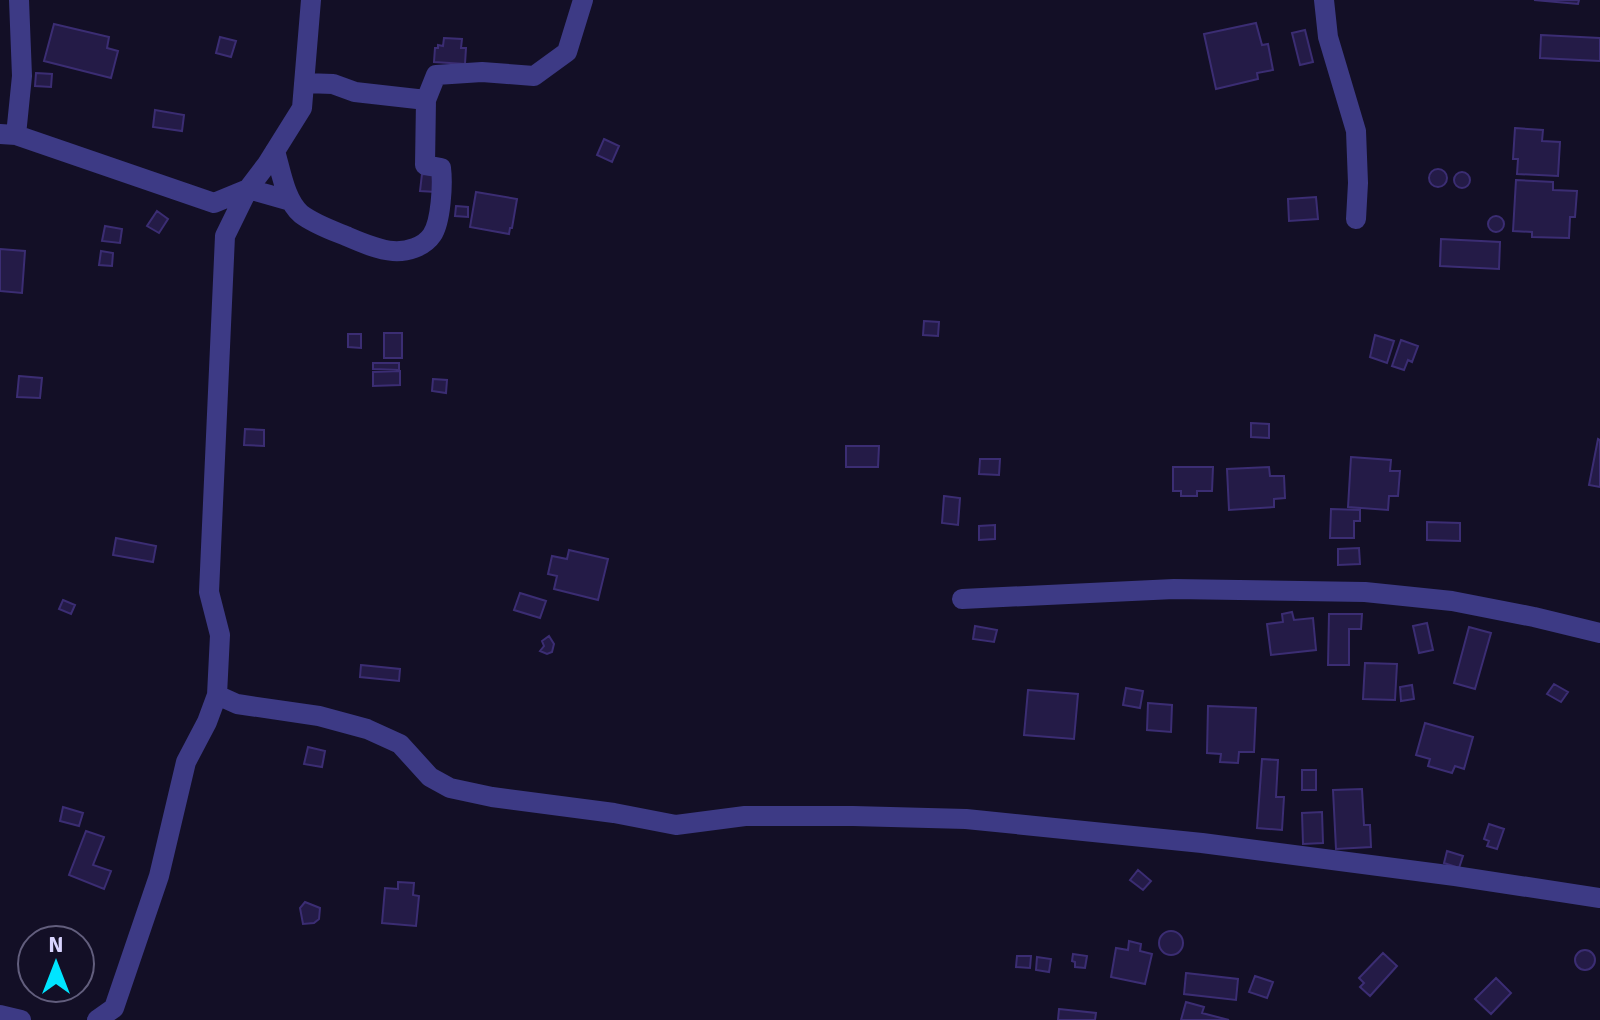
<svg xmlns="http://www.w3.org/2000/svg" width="1600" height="1020" viewBox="0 0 1600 1020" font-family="Signika,sans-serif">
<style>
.building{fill:#241b47;stroke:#3b2d73;stroke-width:2}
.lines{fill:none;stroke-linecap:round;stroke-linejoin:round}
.minor{stroke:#3d3a85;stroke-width:20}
</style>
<rect width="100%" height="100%" fill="#130f26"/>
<path class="building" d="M1534,0H1579L1578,4Z
M1256,23L1262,45L1268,44L1273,70L1257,73L1258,79L1216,89L1204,34Z
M54,24L109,37L107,48L118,51L111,78L44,61Z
M1305,30L1313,62L1300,65L1292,33Z
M1541,35L1600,38V61L1540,58Z
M220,37L236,41L231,57L216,53Z
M444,38L462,39L461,48H466L465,64L434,62L435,48H438V45L443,46Z
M36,73L52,74L51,87L35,86Z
M155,110L184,115L182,131L153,127Z
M1515,128L1543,130L1542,141L1560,142L1558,176L1517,174L1518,159H1513Z
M604,139L619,146L612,162L597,155Z
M1429 178a9 9 0 1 1 18 0a9 9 0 1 1-18 0Z
M1454 180a8 8 0 1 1 16 0a8 8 0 1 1-16 0Z
M422,174L437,175L436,192L420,191Z
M1516,180L1553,182V190L1577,191L1575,217H1570L1569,238L1532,237V232L1513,231Z
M476,192L517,199L512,228H510L509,234L470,227Z
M1316,197L1318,219L1289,221L1288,199Z
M456,206L468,207V217L455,216Z
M157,211L168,219L159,233L147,226Z
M1488 224a8 8 0 1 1 16 0a8 8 0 1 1-16 0Z
M105,226L122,229L120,243L102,241Z
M1441,239L1500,242L1499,269L1440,266Z
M0,249L25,251L22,293L0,291Z
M101,251L113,253L112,266L99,265Z
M924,321L939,322L938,336L923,335Z
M384,333H402V358H384Z
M348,334H361V348L348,347Z
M1375,335L1394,341L1387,363L1370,357Z
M1401,340L1418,346L1412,362L1408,360L1404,370L1392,366Z
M373,363H399V370L373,369Z
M400,371V385L373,386V372Z
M19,376L42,378L40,398L17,397Z
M433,379L447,380L446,393L432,391Z
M1251,423L1269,424V438L1251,437Z
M245,429L264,430V446L244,445Z
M1598,439L1600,440V487L1589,485Z
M846,446H879L878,467H846Z
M1351,457L1391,460L1390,471H1400L1398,496H1389L1388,510L1348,507Z
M980,459H1000L999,475L979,474Z
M1173,467H1213L1212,491H1197V496H1181V491H1173Z
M1269,467L1270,476H1284L1285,498L1274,499V507L1229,510L1227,469Z
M944,496L960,498L958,525L942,523Z
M1331,509L1360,510V521H1354V538H1330Z
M1427,522L1460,523V541L1427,540Z
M995,525V539L979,540V526Z
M116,538L156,546L153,562L113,555Z
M1359,548L1360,564L1338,565V549Z
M569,550L608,559L598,600L554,589L557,576L548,574L552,556L567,559Z
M520,593L546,601L540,618L514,610Z
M63,600L75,605L71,614L59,609Z
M1292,612L1294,620L1313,618L1316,650L1271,655L1267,624L1283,622L1282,614Z
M1329,614H1362L1361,629H1349V665H1328Z
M1427,623L1433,650L1419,653L1413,626Z
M975,626L997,630L994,642L973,639Z
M1469,627L1491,633L1475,689L1454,683Z
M549,636L554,644L552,652L547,654L540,651L544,646L542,641Z
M1365,663L1397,664L1395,700L1363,699Z
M361,665L400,669L399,681L360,677Z
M1554,684L1568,692L1561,702L1547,694Z
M1412,685L1414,699L1401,701L1400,687Z
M1126,688L1143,691L1140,708L1123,705Z
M1028,690L1078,694L1074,739L1024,735Z
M1148,703L1172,705L1171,732L1147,730Z
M1208,706L1256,708L1254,752H1239L1238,763L1220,762L1221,754L1207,753Z
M1425,723L1473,737L1464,769L1455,766L1452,773L1428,766L1430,759L1416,755Z
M308,747L325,751L322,767L304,764Z
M1262,759L1278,760L1276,797H1284L1282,830L1257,828Z
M1302,770H1316V790H1302Z
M1362,789L1364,825H1370L1371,847L1336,849L1333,790Z
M63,807L83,813L79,826L60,821Z
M1322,812L1323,843L1303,844L1302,813Z
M1489,824L1504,829L1497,849L1487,846L1489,841L1484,839Z
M86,831L104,837L93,865L111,871L104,889L69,875Z
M1447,851L1463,856L1459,868L1444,863Z
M1138,870L1151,881L1143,890L1130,880Z
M398,882L414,883L413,895L419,896L416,926L382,923L385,888L398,889Z
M305,902L320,908L319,919L314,923L303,924L300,908Z
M1159 943a12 12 0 1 1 24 0a12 12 0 1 1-24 0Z
M1129,941L1141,944L1140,951L1152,954L1145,984L1111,977L1116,948L1128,950Z
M1575 960a10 10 0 1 1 20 0a10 10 0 1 1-20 0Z
M1383,953L1397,966L1370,996L1360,987L1364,983L1359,978Z
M1073,954L1087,956L1085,968L1075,967V962L1072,961Z
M1017,956H1031L1030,968L1016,967Z
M1037,957L1051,959L1049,972L1036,970Z
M1186,973L1238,979L1236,1000L1184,994Z
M1255,976L1273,982L1267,998L1249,992Z
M1496,978L1511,993L1491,1014L1475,999Z
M1186,1002L1204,1007L1202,1013L1229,1020H1181Z
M1059,1009L1096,1013L1095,1020H1058Z"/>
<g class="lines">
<path class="minor" d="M1324,0L1328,37L1356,131L1358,183L1356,219
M304,83L333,84L355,92L426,100L436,75L482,72L534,76L567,52L583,0
M0,134L16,135L214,203L248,189L267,164L302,108L311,0
M16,135L22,76L19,0
M275,151C281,171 285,200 301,214C314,224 331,230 346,236C360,242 378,250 393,251C407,252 424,247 432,235C441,222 443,184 441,168L425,165L426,100
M962,599L1174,589L1365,592L1452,601L1534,617L1600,633
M217,695L237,704L319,716L367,729L400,744L430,777L450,788L492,797L614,813L676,825L745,816H853L966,819L1202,843L1455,876L1600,898
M0,1015L21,1020
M97,1020L114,1008L159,876L186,762L207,722L217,695L220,635L209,592L225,236L248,189L291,201"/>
</g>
<g transform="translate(56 964)"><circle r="38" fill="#130f26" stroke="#625e7d" stroke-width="2"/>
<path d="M0-6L14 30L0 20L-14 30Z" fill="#00e5ff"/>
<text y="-12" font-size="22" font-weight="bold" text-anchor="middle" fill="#d9d4ff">N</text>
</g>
</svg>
